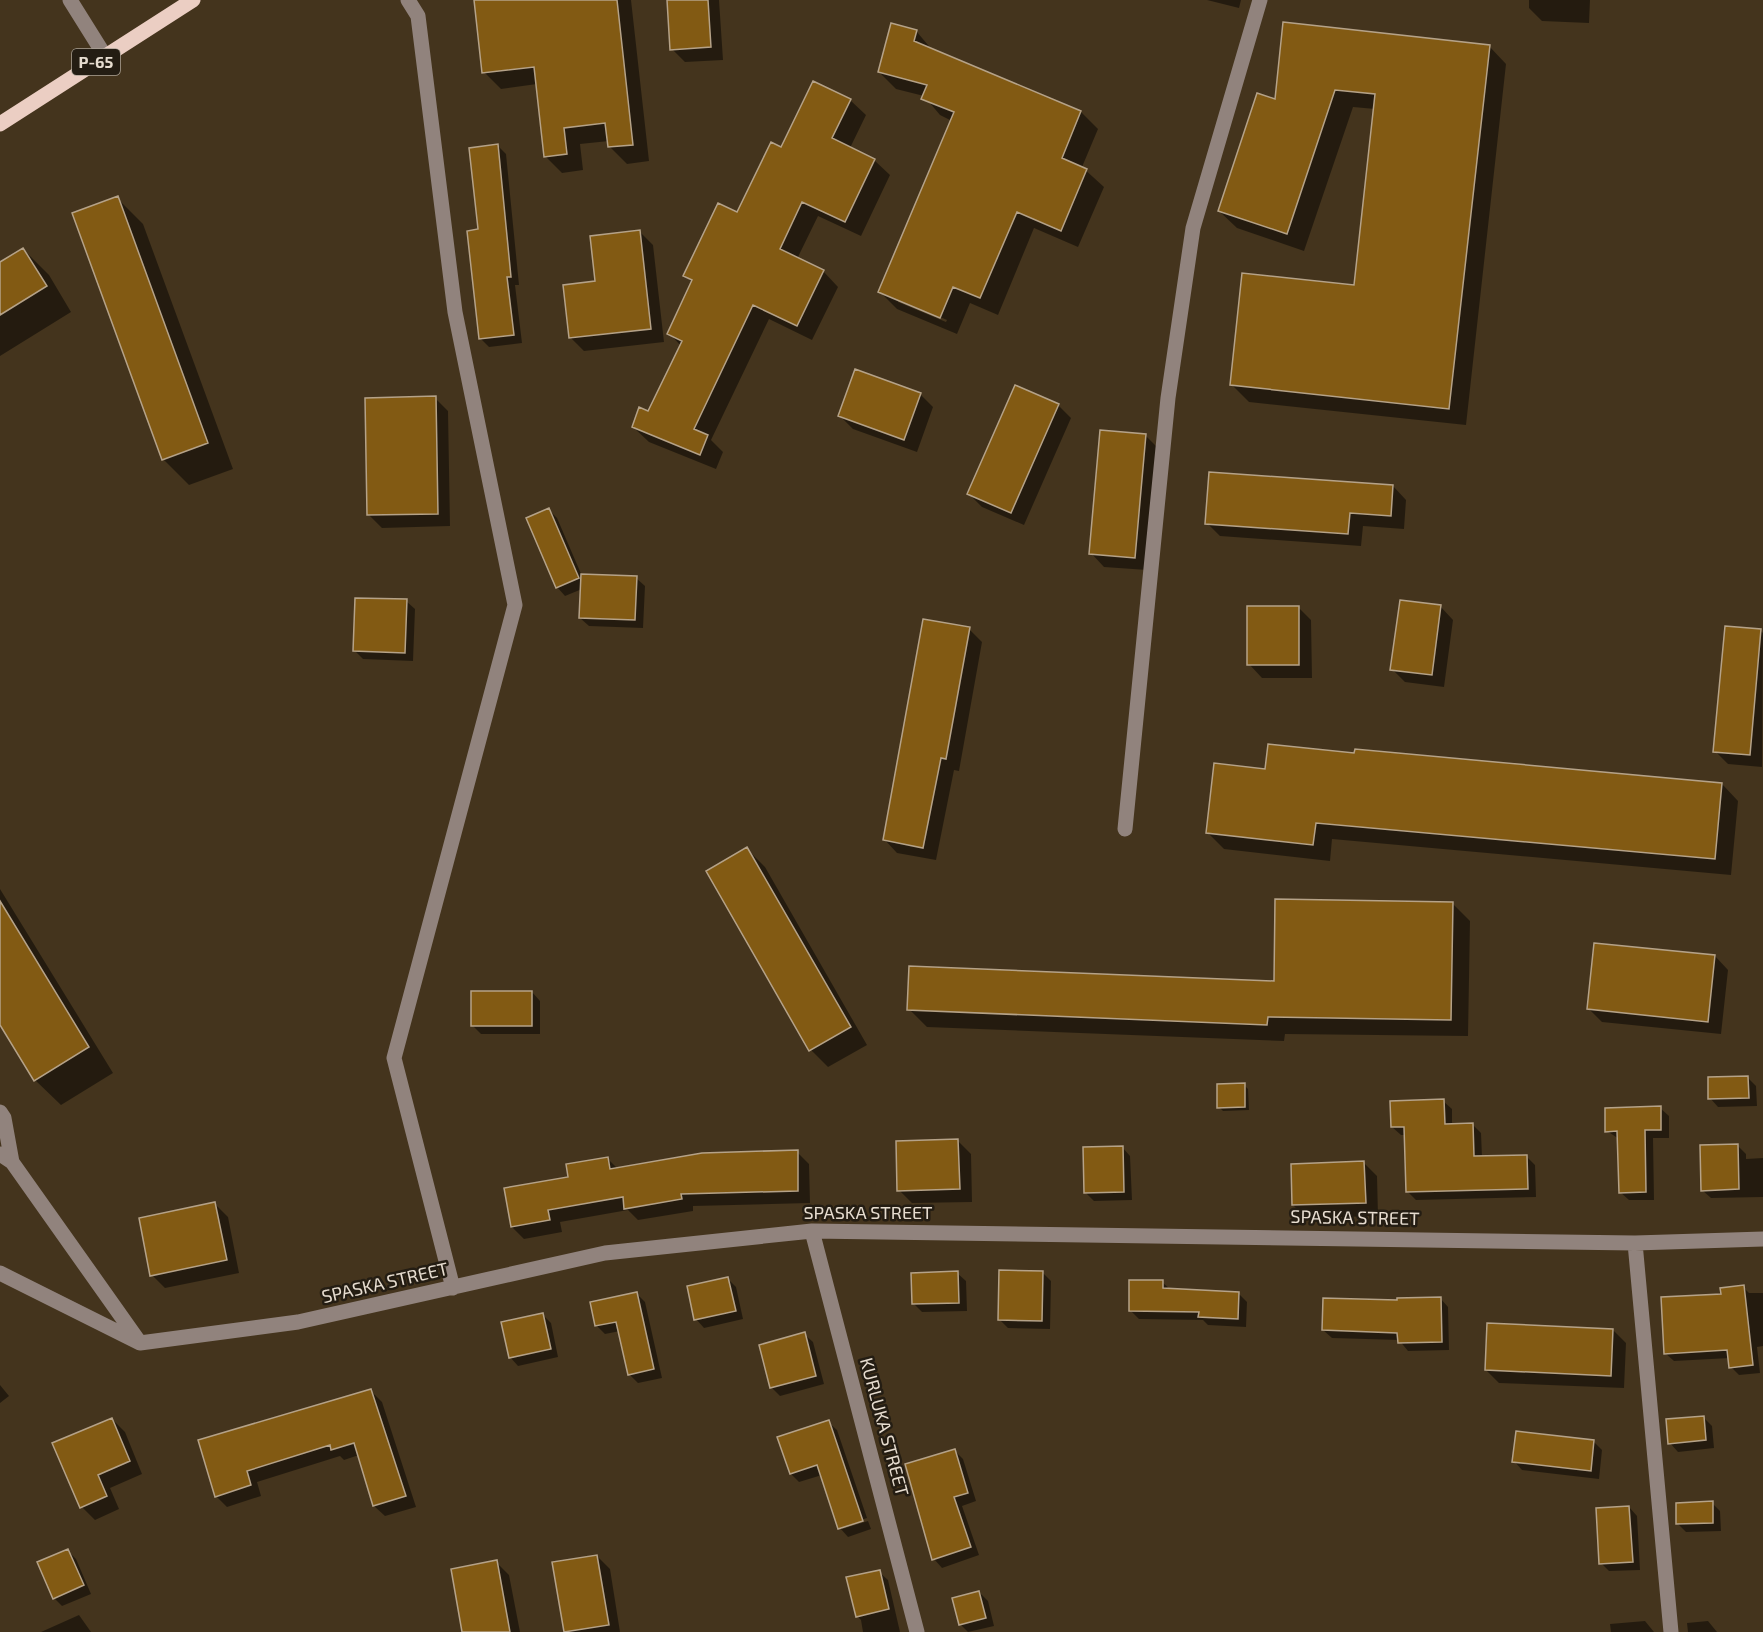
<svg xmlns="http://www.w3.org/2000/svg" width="1763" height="1632" viewBox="0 0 1763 1632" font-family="'Exo 2',sans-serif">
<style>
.shadow{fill:#0007;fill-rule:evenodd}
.building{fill:#825a13;stroke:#b5a288;stroke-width:1.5}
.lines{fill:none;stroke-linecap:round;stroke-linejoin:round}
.minor{stroke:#91837d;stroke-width:15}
.major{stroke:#ebcec3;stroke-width:15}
.labels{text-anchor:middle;stroke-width:5;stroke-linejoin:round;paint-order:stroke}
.shield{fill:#241d13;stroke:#aca397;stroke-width:1.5}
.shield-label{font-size:16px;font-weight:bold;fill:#e7ddd0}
.street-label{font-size:18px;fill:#e7ddd0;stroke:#241d13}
</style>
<rect width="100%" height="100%" fill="#44341d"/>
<path class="shadow" d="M476,0H631L649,161L627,164L610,147L609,141L580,144L583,170L562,173L545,156L537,84L501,89L484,72Z
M668,0H719L723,60L685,62L672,49Z
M1207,0H1241L1239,8Z
M1529,0H1590L1589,23L1542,21L1529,8Z
M917,32L933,51L1081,112L1098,129L1082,167L1104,187L1078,247L1034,228L998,315L970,303L957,334L897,309L880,292L952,121L940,115L924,96L896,89L879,72ZM898,299L947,320L946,322L898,302Z
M1489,46L1506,64L1466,425L1249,402L1231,384L1355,287L1375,109L1353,107L1304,251L1237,228L1219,211L1276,101Z
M850,100L866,115L850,148L874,160L890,175L861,236L818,216L797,259L823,271L838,287L812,340L769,319L711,440L723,452L716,469L649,442L633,427L649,413L681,346L669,333L693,283L685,276L738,214L782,149Z
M498,146L506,154L519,285H515L522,343L489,347L481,339L480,231Z
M117,198L143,224L233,469L189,485L164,460L74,214Z
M639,231L653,245L664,342L584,351L571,338L596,282Z
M23,249L49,275L71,312L0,356V263Z
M920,394L933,407L917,452L853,429L840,416Z
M435,398L448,411L450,526L382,528L369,515Z
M1058,405L1071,418L1024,525L982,507L969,494Z
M1145,435L1158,448L1147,570L1104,567L1091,553Z
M1393,486L1406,500L1404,529L1363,526L1361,546L1220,536L1207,523Z
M549,510L557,518L582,576L636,578L645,586L643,628L589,626L580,618L582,589L565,596L557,587Z
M406,601L415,609L413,661L363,659L355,651Z
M1440,606L1453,620L1444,687L1405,682L1392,669Z
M1298,607L1311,620L1312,678H1262L1249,664Z
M969,629L982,642L959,771L954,770L936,860L897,853L884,839Z
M1760,630L1763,633L1762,767L1728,764L1715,751Z
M1356,755L1722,784L1738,801L1731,875L1332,839L1330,861L1224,849L1207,832L1267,771Z
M747,849L765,867L867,1045L828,1067L811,1050Z
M0,889L113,1073L61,1105L35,1080L0,1022Z
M1452,903L1470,921L1468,1036L1285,1034L1284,1041L927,1027L909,1009L1276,982Z
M1715,956L1728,970L1721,1034L1602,1022L1589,1009Z
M532,992L540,1001V1034H481L473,1026Z
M1748,1078L1756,1086L1757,1106L1718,1107L1710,1098Z
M1244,1085L1248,1089L1249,1110L1223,1111L1219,1107Z
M1443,1101L1452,1109V1125H1473L1481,1133L1482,1157L1526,1156L1535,1165L1536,1197L1416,1200L1407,1191L1406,1135H1401L1392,1127Z
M1660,1108L1669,1116V1138H1653L1654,1200H1629L1620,1192L1619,1139L1607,1131Z
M958,1141L971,1154L972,1202L912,1203L899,1190Z
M1737,1145L1746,1154V1159L1763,1158V1197L1711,1198L1702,1190Z
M1122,1147L1130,1156L1132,1200L1094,1201L1085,1192Z
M797,1152L809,1164L810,1203L693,1206V1211L638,1220L628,1210L560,1222L562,1232L524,1239L512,1227L570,1179L608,1159L618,1169Z
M1364,1163L1377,1176L1378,1216L1306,1218L1293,1205Z
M215,1204L228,1217L239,1273L165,1288L152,1275Z
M1042,1272L1051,1281L1050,1329L1008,1328L999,1319Z
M957,1273L966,1281L967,1311L922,1312L914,1304Z
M728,1279L736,1287L743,1319L704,1328L696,1319Z
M1162,1282L1171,1290L1239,1294L1247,1302L1246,1327L1208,1325L1203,1320L1139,1319L1130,1310Z
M1743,1287L1749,1293H1763V1346L1757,1347L1760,1373L1739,1375L1731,1367L1730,1358L1674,1361L1665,1353L1723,1296Z
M637,1294L645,1302L662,1378L638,1383L629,1374L620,1331L605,1334L596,1325Z
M1440,1298L1448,1307L1449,1350L1408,1351L1399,1340L1332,1338L1323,1330L1398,1302Z
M542,1314L551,1323L558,1357L518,1366L510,1357Z
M1613,1330L1626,1343L1624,1388L1499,1383L1486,1370Z
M804,1334L813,1342L824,1384L780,1396L772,1388L760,1346Z
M0,1385L9,1396L0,1403Z
M371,1391L382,1402L416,1507L385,1516L374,1506L359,1455L344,1460L340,1456L257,1482L261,1496L227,1507L216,1496L200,1441Z
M1704,1418L1712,1426L1714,1448L1678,1452L1670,1443Z
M112,1419L125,1432L142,1474L110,1488L119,1509L95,1520L82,1507Z
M828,1422L837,1430L867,1518L842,1526V1529L868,1521L871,1529L848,1537L840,1528L822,1475L799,1482L791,1474Z
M1594,1442L1602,1450L1599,1479L1522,1470L1514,1461Z
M954,1450L963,1459L976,1501L962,1506L979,1555L942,1568L934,1559Z
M1712,1503L1720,1511L1721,1531L1686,1532L1678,1524Z
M1629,1507L1637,1516L1640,1570L1609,1571L1601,1563Z
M68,1551L76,1559L91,1594L62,1606L54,1598Z
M597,1556L610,1569L620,1632H565L554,1563Z
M496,1562L509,1575L520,1632H464Z
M879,1572L888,1580L900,1632H863L861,1620L857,1616Z
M979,1592L988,1601L994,1626L968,1632L960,1624Z
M79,1615L91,1632H41Z
M1645,1621L1654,1632H1611L1610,1624Z
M1708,1621L1717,1632H1688L1687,1623Z"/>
<path class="building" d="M474,0H617L633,145L608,147L605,123L564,128L567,154L544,157L534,67L482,73Z
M667,0H708L711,47L670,50Z
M1283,22L1490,45L1449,409L1230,385L1242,273L1354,285L1375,94L1335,90L1287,234L1218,211L1257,93L1275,99Z
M891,23L917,30L914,41L1081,111L1062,158L1087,169L1061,231L1017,212L980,298L953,287L940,318L878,292L954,112L921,99L927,85L878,72Z
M813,81L851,99L832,138L875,159L845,222L802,202L780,249L824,270L797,326L753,305L694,429L708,435L700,455L632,427L639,407L648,411L682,341L667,334L692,280L683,276L718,203L737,212L771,142L781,147Z
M498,144L511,277H507L514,335L479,339L467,231L478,229L469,148Z
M118,196L208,443L162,460L72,213Z
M640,230L651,329L569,338L563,285L595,281L590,236Z
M23,248L47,286L0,315V262Z
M855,369L921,393L904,440L838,416Z
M1015,385L1059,404L1011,513L967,494Z
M436,396L438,514L367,515L365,398Z
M1100,430L1146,434L1135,558L1089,554Z
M1209,472L1393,485L1391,516L1350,513L1348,534L1205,524Z
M549,508L579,578L556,588L526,518Z
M581,574L637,576L635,620L579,618Z
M355,598L407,599L405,653L353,651Z
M1400,600L1441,605L1432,675L1390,670Z
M1247,606H1299V665H1247Z
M923,619L970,627L946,759L941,758L923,848L883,840Z
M1725,626L1761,629L1750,755L1713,752Z
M1268,744L1354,753L1355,749L1722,783L1715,859L1316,823L1313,845L1206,833L1214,763L1265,769Z
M747,847L851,1027L809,1051L706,871Z
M1275,899L1453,902L1451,1020L1268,1017L1267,1025L907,1010L909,966L1274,981Z
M0,901L89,1047L34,1081L0,1025Z
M1594,943L1715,955L1708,1022L1587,1009Z
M471,991H532V1026H471Z
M1748,1076L1749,1098L1708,1099V1077Z
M1245,1083V1107L1217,1108V1084Z
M1444,1099L1445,1124L1473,1123L1474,1156L1527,1155L1528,1189L1406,1192L1404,1127H1391L1390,1101Z
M1661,1106V1130H1645L1646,1192L1619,1193L1617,1131L1605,1132V1108Z
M958,1139L960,1189L897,1191L896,1141Z
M1738,1144L1739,1189L1701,1191L1700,1145Z
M1123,1146L1124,1192L1084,1193L1083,1147Z
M798,1150V1191L681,1194L682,1199L624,1209L623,1197L548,1210L550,1220L511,1227L504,1188L568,1177L566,1164L608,1157L610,1169L702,1153Z
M1364,1161L1366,1203L1292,1205L1291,1164Z
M215,1202L227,1260L150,1276L139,1218Z
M999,1270L1043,1271L1042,1321L998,1320Z
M958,1271L959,1303L912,1304L911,1273Z
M728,1277L736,1311L694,1320L687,1286Z
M1129,1280H1163V1288L1239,1292L1238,1319L1198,1317L1199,1312L1129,1311Z
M1744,1285L1753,1365L1729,1368L1727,1350L1664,1354L1661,1297L1721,1294L1720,1288Z
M637,1292L654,1369L628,1375L616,1322L595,1326L590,1302Z
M1441,1297L1442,1342L1398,1343L1397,1333L1322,1330L1323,1298L1397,1300V1298Z
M543,1313L551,1349L509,1358L501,1322Z
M1487,1323L1613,1329L1611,1376L1485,1370Z
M805,1332L816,1376L770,1388L759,1345Z
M371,1389L406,1496L373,1506L354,1443L331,1450L330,1445L247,1471L251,1485L215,1497L198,1440Z
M1704,1416L1706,1440L1668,1444L1666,1419Z
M112,1418L130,1461L98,1475L107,1496L80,1508L52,1443Z
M829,1420L863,1521L838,1529L817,1465L790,1474L777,1437Z
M1516,1431L1594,1440L1591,1471L1512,1462Z
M955,1449L968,1493L954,1497L971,1547L932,1560L905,1464Z
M1713,1501V1523L1676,1524V1503Z
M1629,1506L1633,1562L1599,1564L1596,1508Z
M68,1549L84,1585L53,1599L37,1562Z
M597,1555L609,1625L564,1632L552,1562Z
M497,1560L510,1632H462L451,1569Z
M880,1570L889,1609L856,1617L846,1577Z
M979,1591L986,1618L959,1625L952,1598Z"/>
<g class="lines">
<path class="minor" d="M70,0L105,56
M408,0L418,16L455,312L515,605L394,1058L453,1288
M1125,829L1168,398L1193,228L1260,0
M0,1112L4,1118L12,1162
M0,1154L12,1162L138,1340
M812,1231L917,1632
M1635,1243L1671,1632
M0,1273L140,1343L298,1322L605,1253L812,1231L1635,1243L1763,1239"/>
<path class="major" d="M0,124L193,0"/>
</g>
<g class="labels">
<rect class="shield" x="72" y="49" width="48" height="26" rx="4.5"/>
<g class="shield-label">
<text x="96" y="68">Р-65</text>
</g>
<g class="street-label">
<text x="868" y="1219">SPASKA STREET</text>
<text transform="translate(1355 1218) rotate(1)" y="6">SPASKA STREET</text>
<text transform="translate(385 1283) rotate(-13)" y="6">SPASKA STREET</text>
<text transform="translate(884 1427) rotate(75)" y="6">KURLUKA STREET</text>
</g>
</g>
</svg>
